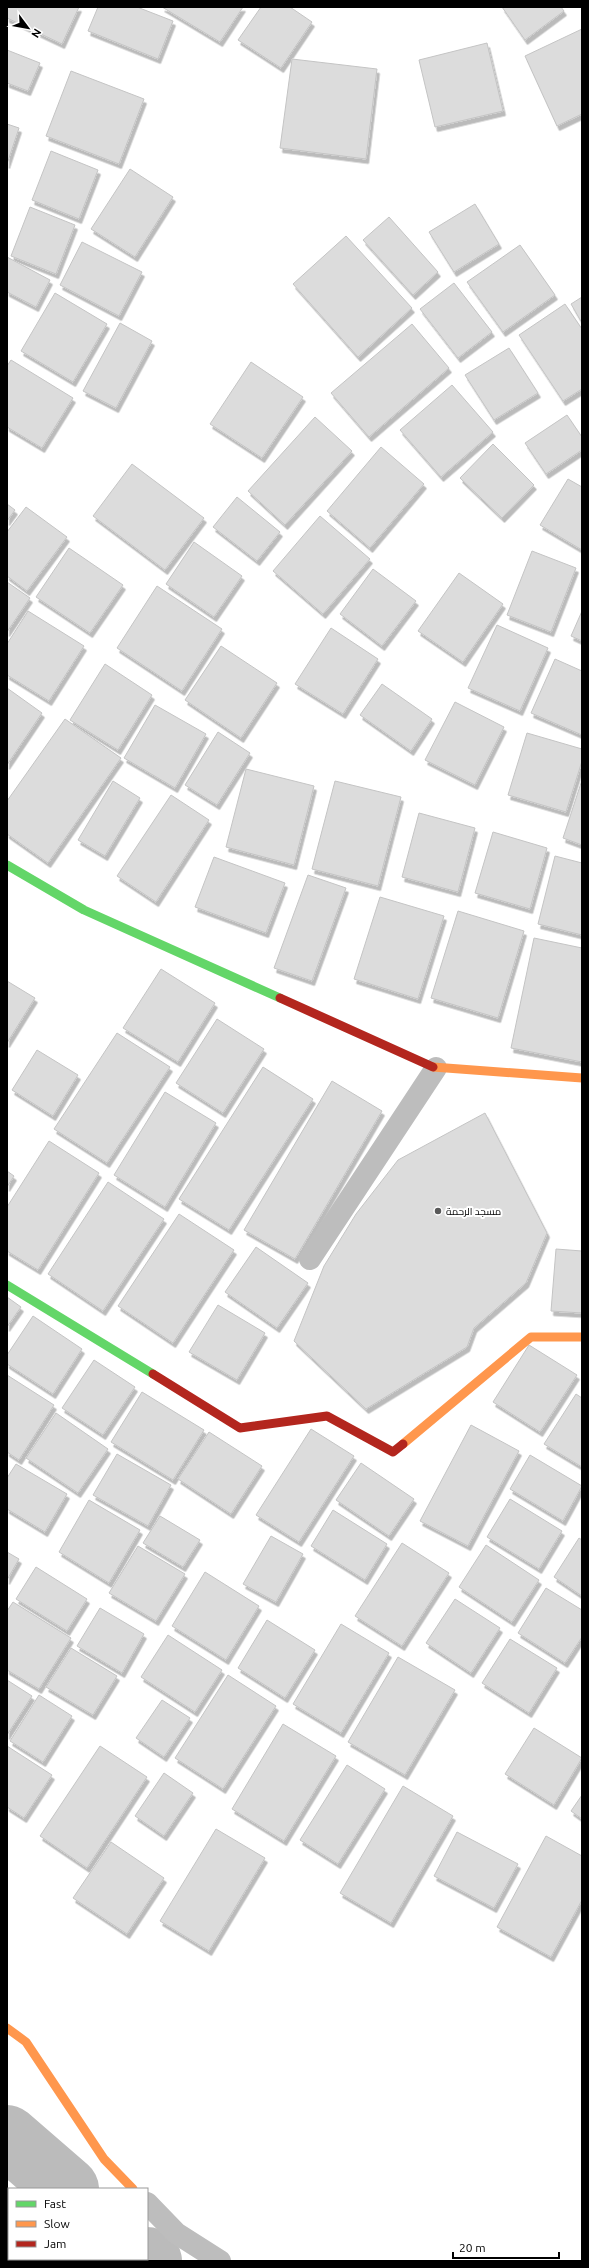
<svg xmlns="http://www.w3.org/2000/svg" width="589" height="2268" viewBox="0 0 589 2268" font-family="Ubuntu,Cairo,sans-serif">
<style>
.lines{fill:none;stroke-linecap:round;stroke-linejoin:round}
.river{stroke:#bbb;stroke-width:64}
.building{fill:#dcdcdc;stroke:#c4c4c4;filter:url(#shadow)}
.street{stroke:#bdbdbd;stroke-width:22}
.fast{stroke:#63d668;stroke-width:9}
.slow{stroke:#ff974d;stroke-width:9}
.jam{stroke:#b3261e;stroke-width:9}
.poi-dot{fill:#595959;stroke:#fff;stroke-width:1.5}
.labels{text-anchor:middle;stroke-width:4;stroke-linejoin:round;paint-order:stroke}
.poi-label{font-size:10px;fill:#000;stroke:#fff;text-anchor:start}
</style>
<defs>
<filter id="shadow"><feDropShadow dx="2.5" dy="4.5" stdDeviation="0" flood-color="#0004"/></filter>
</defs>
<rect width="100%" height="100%" fill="#fff"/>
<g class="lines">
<path class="river" d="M7,2137L67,2189
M147,2259L150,2261"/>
</g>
<path class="building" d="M7,7H79L62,44L7,18Z
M98,7H137L173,21L158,59L88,31Z
M162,7H243L220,42Z
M261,7H290L312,22L281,68L238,40Z
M502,7H561L564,11L525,40Z
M582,29V114L557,126L525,56Z
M487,43L503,111L435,127L419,60Z
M7,50L40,63L28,91L7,83Z
M292,59L377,69L366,159L280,148Z
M71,71L144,99L119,164L46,136Z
M7,124L19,128L7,164Z
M51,151L98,170L79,219L32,200Z
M130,169L173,197L135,257L91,229Z
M475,204L499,244L454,272L429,232Z
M30,207L75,225L56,274L11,256Z
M389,217L438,272L413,295L363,240Z
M346,236L412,308L358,357L293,284Z
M82,242L142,272L119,316L60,285Z
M520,245L555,295L503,332L467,282Z
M7,257L50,280L36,307L7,292Z
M454,283L492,332L458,358L420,309Z
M55,293L107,324L73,382L21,351Z
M582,297V323L571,304Z
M565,304L582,329V389L563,401L519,335Z
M120,323L152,341L116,408L83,391Z
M412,324L449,368L369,437L331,393Z
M509,348L538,393L494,420L465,375Z
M11,360L73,398L42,448L7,427V366Z
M251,362L303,397L262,458L210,424Z
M452,385L493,432L441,477L400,430Z
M567,415L582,437V450L546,474L525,443Z
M315,417L352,451L285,525L248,491Z
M493,444L534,485L502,518L460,478Z
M381,447L424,484L370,548L327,511Z
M132,464L204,518L165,570L93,516Z
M568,479L582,487V550L540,525Z
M237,497L280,532L257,561L213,527Z
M7,504L15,510L7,521Z
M26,507L67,537L27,591L7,576V532Z
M320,516L370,559L323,614L273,571Z
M194,542L242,576L214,617L166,584Z
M69,548L123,585L90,633L36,597Z
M532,551L576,568L551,632L507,615Z
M373,569L416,601L382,646L340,614Z
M459,573L503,604L463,662L418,631Z
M7,582L30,598L7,632Z
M157,586L222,629L182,691L117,648Z
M28,611L84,646L49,701L7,675V644Z
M582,611V641L571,636Z
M497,625L548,648L520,711L468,688Z
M331,628L378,659L343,714L295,684Z
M221,646L277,683L241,738L185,700Z
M555,659L582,671V735L531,713Z
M105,664L152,695L118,750L70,720Z
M382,684L432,719L411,751L360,715Z
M7,688L42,713L7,765Z
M455,702L504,727L475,785L425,760Z
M155,705L206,734L175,788L124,758Z
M65,719L121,758L48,863L7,834V801Z
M218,732L250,753L217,805L185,785Z
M527,733L582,749V761L566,812L508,795Z
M246,769L314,786L294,865L226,847Z
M582,780V845L563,838Z
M113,781L140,798L105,856L78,840Z
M335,781L401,797L378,886L312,869Z
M171,795L209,820L156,902L117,876Z
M419,813L475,828L458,892L402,877Z
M493,832L547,848L530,909L475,893Z
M555,856L582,863V935L538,924Z
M214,857L285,883L266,933L195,907Z
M308,875L346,888L312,981L274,968Z
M380,897L444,916L418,999L354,979Z
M458,911L524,931L498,1018L431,998Z
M534,938L582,948V1062L511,1048Z
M161,969L215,1003L178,1062L123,1028Z
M7,981L35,998L7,1043Z
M217,1019L264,1049L223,1113L176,1083Z
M117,1033L170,1067L107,1163L54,1129Z
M37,1050L78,1075L53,1116L12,1090Z
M263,1067L313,1099L229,1230L179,1199Z
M332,1081L382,1111L295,1259L244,1230Z
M165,1092L216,1123L165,1207L114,1175Z
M485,1113L547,1233L526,1283L474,1328L467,1347L366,1409L294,1341L324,1266L356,1214L398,1160Z
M49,1141L99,1173L38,1270L7,1251V1207Z
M7,1171L14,1176L7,1187Z
M108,1182L164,1219L103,1311L48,1274Z
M179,1214L234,1250L173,1343L118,1306Z
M256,1247L308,1283L277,1328L225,1292Z
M556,1249L582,1251V1313L551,1311Z
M7,1297L21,1307L7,1327Z
M218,1305L265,1333L237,1380L189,1352Z
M33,1316L82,1349L53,1394L7,1364V1355Z
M529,1345L577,1375L540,1432L493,1402Z
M94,1360L135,1387L103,1435L62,1408Z
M7,1375L54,1405L19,1460L7,1452Z
M142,1392L204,1430L173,1480L111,1442Z
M576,1394L582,1398V1467L544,1444Z
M56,1413L108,1449L78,1493L26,1458Z
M471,1425L519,1451L468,1546L420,1521Z
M311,1429L354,1456L299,1542L256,1515Z
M209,1432L262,1466L231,1514L178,1479Z
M117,1454L171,1485L148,1526L93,1495Z
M530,1455L582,1486L563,1521L510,1489Z
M361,1463L414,1499L389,1536L336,1500Z
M16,1464L67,1494L45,1532L7,1509V1478Z
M510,1499L562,1531L539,1569L487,1537Z
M89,1500L140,1530L109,1583L59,1552Z
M333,1510L387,1544L365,1580L311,1546Z
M160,1516L200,1540L183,1567L143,1543Z
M271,1536L303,1554L276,1602L243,1584Z
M579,1538L582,1540V1596L554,1577Z
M402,1543L449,1573L402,1646L355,1616Z
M486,1545L539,1580L512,1622L459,1587Z
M138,1546L185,1574L156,1621L109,1593Z
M7,1552L19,1559L7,1580Z
M36,1567L87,1599L67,1631L16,1599Z
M205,1572L259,1606L226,1660L172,1626Z
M546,1588L582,1610V1637L565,1663L518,1633Z
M455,1599L500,1628L471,1673L426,1643Z
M13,1602L71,1638L39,1689L7,1670V1611Z
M100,1608L144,1634L122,1673L77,1646Z
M267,1620L315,1650L285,1698L238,1668Z
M341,1624L389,1653L341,1733L293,1704Z
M168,1635L222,1670L195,1712L141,1677Z
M510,1639L557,1668L529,1713L482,1683Z
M71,1648L117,1676L93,1715L46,1687Z
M398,1657L455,1690L405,1775L348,1742Z
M228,1675L276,1706L223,1789L175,1758Z
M7,1680L32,1696L7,1735Z
M39,1695L72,1716L43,1762L10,1741Z
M162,1700L190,1718L164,1757L136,1738Z
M283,1724L336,1756L284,1841L232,1809Z
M534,1728L582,1758L554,1805L505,1774Z
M7,1746L52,1775L24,1818L7,1807Z
M100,1746L147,1777L87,1868L40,1836Z
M347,1765L385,1789L338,1864L300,1840Z
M164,1773L193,1793L164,1836L135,1816Z
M403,1786L453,1816L391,1923L340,1893Z
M582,1795V1819L571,1811Z
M216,1829L265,1858L209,1951L160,1921Z
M457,1832L518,1864L494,1908L434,1876Z
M546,1836L582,1856V1900L551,1957L497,1927Z
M111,1842L164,1878L127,1934L73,1898Z"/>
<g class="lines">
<path class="street" d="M310,1259L436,1068
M147,2203L176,2233L220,2261"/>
<path class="fast" d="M7,865L84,910L280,998
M7,1285L153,1374"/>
<path class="slow" d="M433,1067L582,1078
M403,1444L531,1337H582
M7,2028L26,2042L104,2159L133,2189"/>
<path class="jam" d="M280,998L433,1067
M153,1374L240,1428L327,1416L393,1452L403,1444"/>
</g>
<circle class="poi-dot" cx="438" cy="1211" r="4"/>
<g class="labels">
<g class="poi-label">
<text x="446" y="1215">مسجد الرحمة</text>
</g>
</g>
<rect width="589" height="2268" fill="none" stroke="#000000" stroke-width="16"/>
<rect x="8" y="2188" width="140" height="72" fill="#ffffff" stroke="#999999"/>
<rect x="16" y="2201" width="20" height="6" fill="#63d668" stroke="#999999"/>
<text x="44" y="2208" font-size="12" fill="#000000">Fast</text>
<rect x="16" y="2221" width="20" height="6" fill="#ff974d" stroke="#999999"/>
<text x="44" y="2228" font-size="12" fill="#000000">Slow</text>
<rect x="16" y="2241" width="20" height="6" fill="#b3261e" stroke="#999999"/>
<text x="44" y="2248" font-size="12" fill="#000000">Jam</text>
<g transform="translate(28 28) rotate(122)" stroke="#ffffff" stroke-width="3" paint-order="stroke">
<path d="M0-3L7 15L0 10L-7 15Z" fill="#000000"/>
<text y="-6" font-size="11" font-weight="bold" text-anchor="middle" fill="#000000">N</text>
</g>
<path d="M453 2252v6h106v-6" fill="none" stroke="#000000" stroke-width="2"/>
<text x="459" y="2252" font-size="12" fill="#000000" stroke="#ffffff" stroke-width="3" paint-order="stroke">20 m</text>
</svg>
